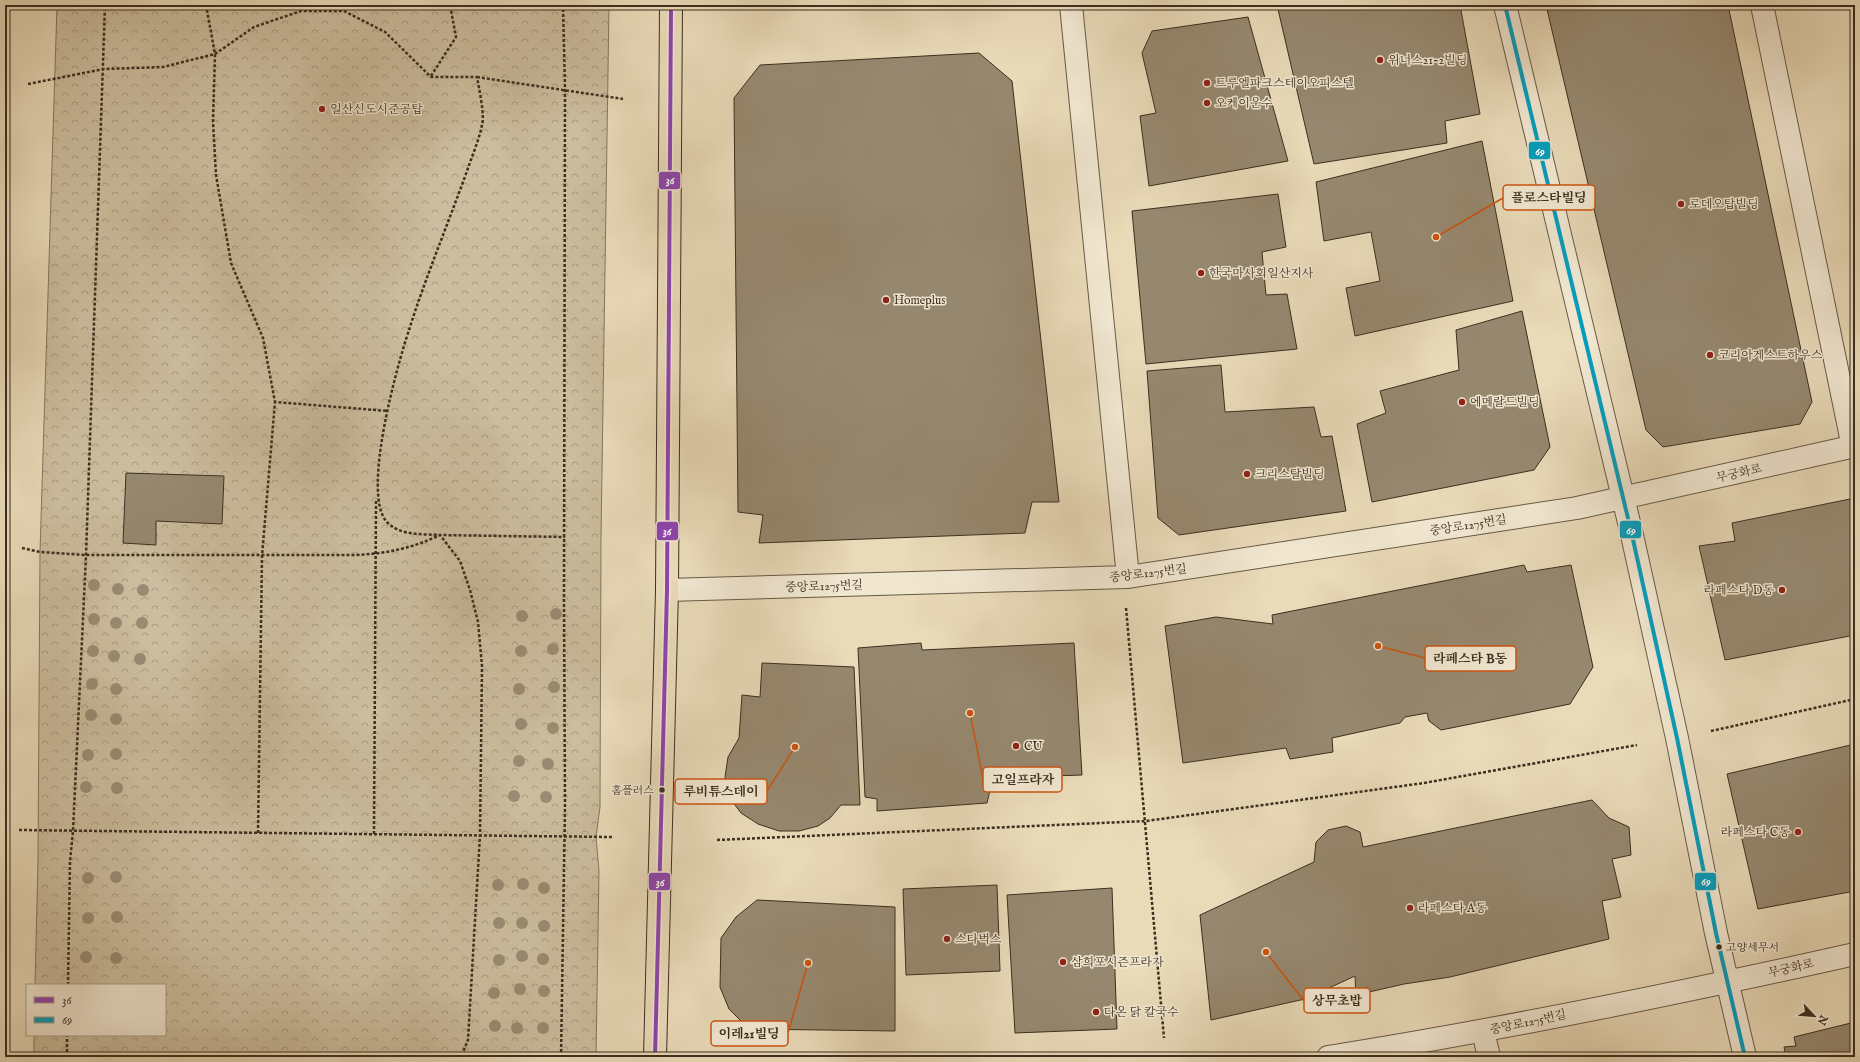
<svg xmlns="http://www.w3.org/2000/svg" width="1860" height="1062" viewBox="0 0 1860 1062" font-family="'IM FELL English','Noto Serif KR',serif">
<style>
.park{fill:url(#park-crowns);stroke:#84765e}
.building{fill:#96886f;stroke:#3c2f1f}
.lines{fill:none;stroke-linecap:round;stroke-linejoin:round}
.minor-casing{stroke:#675a45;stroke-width:24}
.major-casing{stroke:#3c2f1f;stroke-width:24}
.path{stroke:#3c2f1f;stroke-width:2.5;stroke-dasharray:3 2;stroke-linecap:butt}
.minor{stroke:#f1e7d1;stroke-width:22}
.major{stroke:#e9dab8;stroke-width:22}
.bus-1-casing{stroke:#f1e7d1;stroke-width:7}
.bus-2-casing{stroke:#f1e7d1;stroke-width:7}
.bus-1{stroke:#8e44ad;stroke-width:4}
.bus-2{stroke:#069dbc;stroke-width:4}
.tree{fill:#9a8b72}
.poi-dot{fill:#8f2418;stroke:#f1e7d1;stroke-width:1.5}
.bus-dot{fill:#3c2f1f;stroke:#f1e7d1;stroke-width:1.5}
.labels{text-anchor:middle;stroke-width:3;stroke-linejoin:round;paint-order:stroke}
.bus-label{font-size:11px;fill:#3c2f1f;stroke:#f1e7d1;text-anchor:end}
.poi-label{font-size:12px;fill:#3c2f1f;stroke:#f1e7d1;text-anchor:start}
.street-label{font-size:12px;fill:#3c2f1f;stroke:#f1e7d1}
.leader{fill:none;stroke:#ce530f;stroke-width:1.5}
.callout-dot{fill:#ce530f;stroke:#f1e7d1;stroke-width:1.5}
.callout{fill:#f1e7d1;stroke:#ce530f;stroke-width:1.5}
.callout-label{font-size:13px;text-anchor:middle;font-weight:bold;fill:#3c2f1f}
.line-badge{stroke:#f1e7d1;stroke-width:1.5}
.badge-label{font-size:11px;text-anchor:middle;font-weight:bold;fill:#fff}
</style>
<defs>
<pattern id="park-crowns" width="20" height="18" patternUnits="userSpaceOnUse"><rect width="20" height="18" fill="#ccbd9e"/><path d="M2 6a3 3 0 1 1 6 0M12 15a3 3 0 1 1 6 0" fill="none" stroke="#a79a80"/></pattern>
</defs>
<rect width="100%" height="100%" fill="#e9dab8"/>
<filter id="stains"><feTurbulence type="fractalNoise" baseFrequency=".005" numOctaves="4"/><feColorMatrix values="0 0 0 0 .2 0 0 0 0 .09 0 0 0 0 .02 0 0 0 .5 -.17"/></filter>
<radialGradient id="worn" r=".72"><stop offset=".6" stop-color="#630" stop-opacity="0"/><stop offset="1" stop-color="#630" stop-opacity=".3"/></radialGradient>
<path class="park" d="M57,5H609L601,538L600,807L596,837L599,871L596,1057H34V1035H165V985H35L38,861L40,552Z"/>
<path class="building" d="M1277,5H1460L1480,114L1445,121L1447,143L1314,164Z
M1546,5H1728L1812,402L1800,424L1663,447L1646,430Z
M1248,17L1288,161L1149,186L1140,116L1156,113L1142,53L1152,31Z
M979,53L1012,81L1059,502H1032L1025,533L759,543L763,515L738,512L734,98L760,65Z
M1482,141L1513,301L1355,336L1346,288L1380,281L1371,232L1324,241L1316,182Z
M1278,194L1286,247L1262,252L1266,295L1287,294L1297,349L1146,364L1132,211Z
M1522,311L1550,447L1534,470L1372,502L1357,424L1386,413L1380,391L1459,370L1456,330Z
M1221,365L1225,412L1314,407L1321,437L1332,436L1346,511L1179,535L1158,518L1147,371Z
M126,473L224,476L222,524L156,521V545L123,543Z
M1855,498V635L1725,660L1699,546L1735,541L1732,523Z
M1524,565L1527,572L1571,565L1593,667L1570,704L1441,730L1429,721L1427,713L1405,717L1400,723L1332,738L1333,752L1290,759L1286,748L1183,763L1165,626L1216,617L1273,624L1272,615Z
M921,643L922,650L1074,643L1082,775L993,778L987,803L877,811V799L865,797L858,648Z
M762,663L854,667L860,805H841L830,818L818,826L799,831H779L758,824L741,813L729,797L725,777L728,757L739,738L742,695L760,697Z
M1855,744V891L1758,909L1727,774Z
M1592,800L1609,818L1629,827L1631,855L1612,859L1621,897L1602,901L1609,939L1450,977L1404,984L1356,995L1355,976L1305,999L1211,1020L1200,915L1314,862L1316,842L1328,830L1346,826L1360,832L1363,847Z
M997,885L1000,971L906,975L903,889Z
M1112,888L1117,1029L1015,1033L1007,895Z
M757,900L895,907V1031L749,1029L729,1009L720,987L721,938L736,917Z
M1855,1022V1057H1786L1784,1047L1796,1046L1794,1037Z"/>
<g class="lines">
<g class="minor-casing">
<path id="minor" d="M1071,5L1128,577
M1505,5L1632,535L1677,738L1716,933L1745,1057
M1762,5L1853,447
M667,590L1128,577L1577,508L1855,446
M1483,1031L1489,1057
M1328,1057C1505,1029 1680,993 1855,954"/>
</g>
<g class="major-casing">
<path id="major" d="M655,1057L667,590L671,5"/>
</g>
<path class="path" d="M206,5L215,54L213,122L216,175L231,263L263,338L275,402
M431,76L456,37L450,5
M477,77L623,99
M28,84L104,69L163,67L215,54L254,27L301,11H344L385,32L431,77H477C479,88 485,116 482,125C479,140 472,156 467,171C448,224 426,276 409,330C397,366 362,491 386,521C399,536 422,534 440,535L460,561L470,590L478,622L482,666L480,835L468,1040L461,1057
M22,548L40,552L86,555H355C385,554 413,548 440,535L565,537
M1126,608L1164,1038
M1711,731L1855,699
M19,830L612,837
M258,833L262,556L275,402L388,411
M374,834L376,500
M717,840L1146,821L1424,783L1637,745
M68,985L70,861L73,831L86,555L105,5
M67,1057V1035
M561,1057L565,806L564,600L565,89L563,5"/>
<use href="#minor" class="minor"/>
<use href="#major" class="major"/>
<g class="bus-1-casing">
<path id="bus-1" d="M655,1057L667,590L671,5"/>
</g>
<g class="bus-2-casing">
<path id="bus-2" d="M1505,5L1632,535L1677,738L1716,933L1745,1057"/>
</g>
<use href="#bus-1" class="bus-1"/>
<use href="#bus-2" class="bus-2"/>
</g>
<g class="tree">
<circle cx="94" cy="585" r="6"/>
<circle cx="118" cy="589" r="6"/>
<circle cx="143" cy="590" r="6"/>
<circle cx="556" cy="614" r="6"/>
<circle cx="522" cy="616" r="6"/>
<circle cx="94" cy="619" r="6"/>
<circle cx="116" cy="623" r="6"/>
<circle cx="142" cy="623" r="6"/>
<circle cx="553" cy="649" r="6"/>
<circle cx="93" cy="651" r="6"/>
<circle cx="521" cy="651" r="6"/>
<circle cx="114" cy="656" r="6"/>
<circle cx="140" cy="659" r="6"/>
<circle cx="92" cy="684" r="6"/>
<circle cx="554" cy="687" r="6"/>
<circle cx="116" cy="689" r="6"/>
<circle cx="519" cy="689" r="6"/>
<circle cx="91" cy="715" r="6"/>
<circle cx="116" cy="719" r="6"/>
<circle cx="521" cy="724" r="6"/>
<circle cx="553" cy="728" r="6"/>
<circle cx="116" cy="754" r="6"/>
<circle cx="88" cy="755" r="6"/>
<circle cx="519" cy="761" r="6"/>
<circle cx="548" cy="764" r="6"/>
<circle cx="86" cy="787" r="6"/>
<circle cx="117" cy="788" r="6"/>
<circle cx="514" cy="796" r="6"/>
<circle cx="546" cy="797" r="6"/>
<circle cx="116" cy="877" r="6"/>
<circle cx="88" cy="878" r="6"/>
<circle cx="523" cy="884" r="6"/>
<circle cx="498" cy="885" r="6"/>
<circle cx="544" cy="888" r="6"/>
<circle cx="117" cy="917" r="6"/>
<circle cx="88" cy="918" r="6"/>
<circle cx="499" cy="923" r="6"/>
<circle cx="522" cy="923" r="6"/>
<circle cx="544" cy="926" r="6"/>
<circle cx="522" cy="956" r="6"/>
<circle cx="86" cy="957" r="6"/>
<circle cx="116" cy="958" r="6"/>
<circle cx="543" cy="959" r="6"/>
<circle cx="499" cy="960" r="6"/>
<circle cx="520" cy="989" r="6"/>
<circle cx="544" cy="991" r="6"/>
<circle cx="494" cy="993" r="6"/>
<circle cx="495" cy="1026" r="6"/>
<circle cx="517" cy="1028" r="6"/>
<circle cx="543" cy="1028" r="6"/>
</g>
<g class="poi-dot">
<circle cx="1380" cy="60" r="4"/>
<circle cx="1207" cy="83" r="4"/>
<circle cx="1207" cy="103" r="4"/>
<circle cx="322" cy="109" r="4"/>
<circle cx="1681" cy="204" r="4"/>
<circle cx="1201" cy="273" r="4"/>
<circle cx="886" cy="300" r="4"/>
<circle cx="1710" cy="355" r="4"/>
<circle cx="1462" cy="402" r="4"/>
<circle cx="1247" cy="474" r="4"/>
<circle cx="1782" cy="590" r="4"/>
<circle cx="1016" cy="746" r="4"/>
<circle cx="1798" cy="832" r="4"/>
<circle cx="1410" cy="908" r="4"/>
<circle cx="947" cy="939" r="4"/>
<circle cx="1063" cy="962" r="4"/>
<circle cx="1096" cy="1012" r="4"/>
</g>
<g class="bus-dot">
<circle cx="662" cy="790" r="3.5"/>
<circle cx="1719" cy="947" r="3.5"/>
</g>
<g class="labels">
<g class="bus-label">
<text x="654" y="794">홈플러스</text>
<text x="1726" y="951" text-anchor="start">고양세무서</text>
</g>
<g class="poi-label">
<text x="1388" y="64">위너스21-2빌딩</text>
<text x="1215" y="87">트루엘파크스테이오피스텔</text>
<text x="1215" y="107">오케이운수</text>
<text x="330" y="113">일산신도시준공탑</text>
<text x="1689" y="208">로데오탑빌딩</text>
<text x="1209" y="277">한국마사회일산지사</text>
<text x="894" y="304">Homeplus</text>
<text x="1718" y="359">코리아게스트하우스</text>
<text x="1470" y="406">에메랄드빌딩</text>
<text x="1255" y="478">크리스탈빌딩</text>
<text x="1774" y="594" text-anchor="end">라페스타 D동</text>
<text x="1024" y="750">CU</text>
<text x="1790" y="836" text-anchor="end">라페스타 C동</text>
<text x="1418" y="912">라페스타 A동</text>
<text x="955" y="943">스타벅스</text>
<text x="1071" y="966">삼희포시즌프라자</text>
<text x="1104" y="1016">다온 닭 칼국수</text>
</g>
<g class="street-label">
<text transform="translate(1739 473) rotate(-13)" y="4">무궁화로</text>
<text transform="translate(1468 525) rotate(-9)" y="4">중앙로1275번길</text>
<text transform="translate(1148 573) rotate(-7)" y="4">중앙로1275번길</text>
<text transform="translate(824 586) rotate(-2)" y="4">중앙로1275번길</text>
<text transform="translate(1791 968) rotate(-13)" y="4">무궁화로</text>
<text transform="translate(1528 1022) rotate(-12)" y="4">중앙로1275번길</text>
</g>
</g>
<path class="leader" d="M1436 237L1503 198M1378 646L1425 658M970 713L983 779M795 747L767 791M1266 952L1304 1001M808 963L788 1033"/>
<g class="callout-dot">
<circle cx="1436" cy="237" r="4"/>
<circle cx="1378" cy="646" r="4"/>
<circle cx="970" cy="713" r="4"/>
<circle cx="795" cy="747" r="4"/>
<circle cx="1266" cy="952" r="4"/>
<circle cx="808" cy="963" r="4"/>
</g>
<g class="callout">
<rect x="1503" y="185" width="92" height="25" rx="4"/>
<rect x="1425" y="646" width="91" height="25" rx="4"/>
<rect x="983" y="767" width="79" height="25" rx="4"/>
<rect x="675" y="779" width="92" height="25" rx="4"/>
<rect x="1304" y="988" width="66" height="25" rx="4"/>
<rect x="711" y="1021" width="77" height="25" rx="4"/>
</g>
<g class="callout-label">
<text x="1549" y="202">플로스타빌딩</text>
<text x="1470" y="663">라페스타 B동</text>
<text x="1023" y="784">고일프라자</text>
<text x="721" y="796">루비튜스데이</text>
<text x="1337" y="1005">상무초밥</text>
<text x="749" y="1038">이레21빌딩</text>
</g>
<g class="line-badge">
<rect x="1528" y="141" width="23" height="19" rx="4" fill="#069dbc"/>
<rect x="658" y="171" width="23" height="19" rx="4" fill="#8e44ad"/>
<rect x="1619" y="520" width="23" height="19" rx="4" fill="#069dbc"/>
<rect x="656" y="521" width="23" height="20" rx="4" fill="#8e44ad"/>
<rect x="1694" y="872" width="23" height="19" rx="4" fill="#069dbc"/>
<rect x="648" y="872" width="23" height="19" rx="4" fill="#8e44ad"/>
</g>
<g class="badge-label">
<text x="1540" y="155">69</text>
<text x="670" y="184">36</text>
<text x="1631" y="534">69</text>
<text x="667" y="535">36</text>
<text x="1706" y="885">69</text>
<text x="660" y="886">36</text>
</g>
<rect width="1860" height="1062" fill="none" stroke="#e9dab8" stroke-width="20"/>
<rect x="6" y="6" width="1848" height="1050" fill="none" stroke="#3c2f1f" stroke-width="2"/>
<rect x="10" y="10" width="1840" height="1042" fill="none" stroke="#3c2f1f"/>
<rect x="26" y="984" width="140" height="52" fill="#f1e7d1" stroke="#a99d8a"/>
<rect x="34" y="997" width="20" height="6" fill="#8e44ad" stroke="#a99d8a"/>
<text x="62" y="1004" font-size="12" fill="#3c2f1f">36</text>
<rect x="34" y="1017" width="20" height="6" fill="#069dbc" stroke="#a99d8a"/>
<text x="62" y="1024" font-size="12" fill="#3c2f1f">69</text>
<g transform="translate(1814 1016) rotate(116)" stroke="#f1e7d1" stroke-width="3" paint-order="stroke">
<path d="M0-3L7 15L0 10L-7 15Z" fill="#3c2f1f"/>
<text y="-6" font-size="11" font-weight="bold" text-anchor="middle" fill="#3c2f1f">N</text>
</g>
<rect width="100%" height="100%" filter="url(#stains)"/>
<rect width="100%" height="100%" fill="url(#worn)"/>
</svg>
